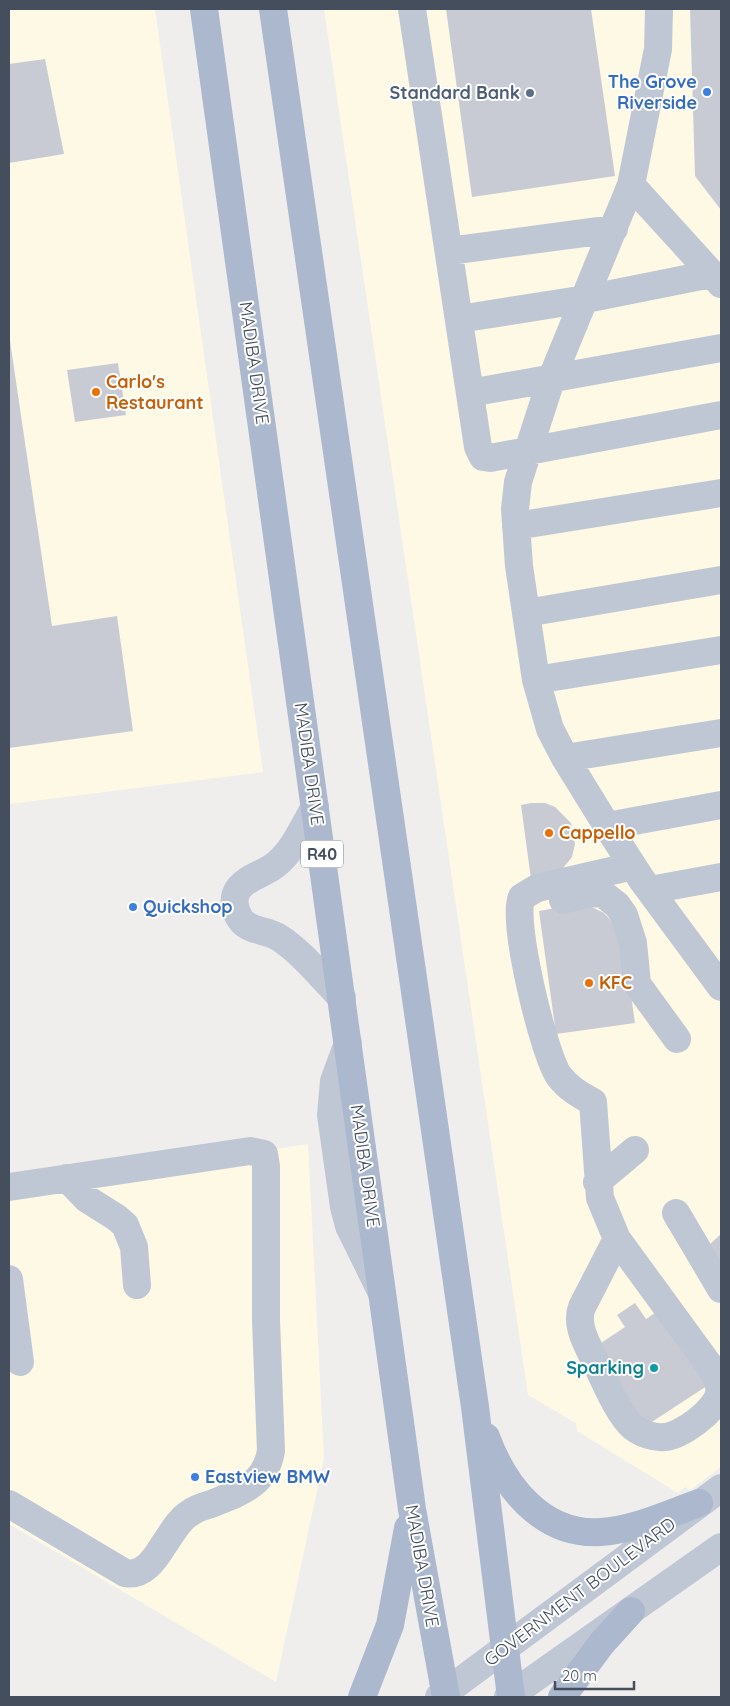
<svg xmlns="http://www.w3.org/2000/svg" width="730" height="1706" viewBox="0 0 730 1706" font-family="Quicksand,sans-serif">
<style>
.commercial{fill:#fdf9e5}
.building{fill:#c9cbd4}
.lines{fill:none;stroke-linecap:round;stroke-linejoin:round}
.minor{stroke:#c0c7d4;stroke-width:28}
.major{stroke:#abb8ce;stroke-width:28}
.shop-dot{fill:#3f7fe0;stroke:#fff;stroke-width:2}
.service-dot{fill:#5c6f8a;stroke:#fff;stroke-width:2}
.food-dot{fill:#e8710a;stroke:#fff;stroke-width:2}
.culture-dot{fill:#0f9aa8;stroke:#fff;stroke-width:2}
.labels{text-anchor:middle;stroke-width:4;stroke-linejoin:round;paint-order:stroke}
.shield{fill:#fff;stroke:#7c838d;stroke-width:1}
.shield-label{font-size:16px;font-weight:bold;fill:#444e5c}
.shop-label{font-size:18px;font-weight:bold;fill:#366cbe;stroke:#fff;text-anchor:start}
.service-label{font-size:18px;font-weight:bold;fill:#4e5e75;stroke:#fff;text-anchor:end}
.street-label{font-size:18px;fill:#444e5c;stroke:#fff}
.food-label{font-size:18px;font-weight:bold;fill:#c56008;stroke:#fff;text-anchor:start}
.culture-label{font-size:18px;font-weight:bold;fill:#0d838f;stroke:#fff;text-anchor:end}
</style>
<rect width="100%" height="100%" fill="#f0eeed"/>
<path class="commercial" d="M9,9H155L263,772L9,804Z
M324,9H721V1467L690,1490L685,1487L678,1493L577,1431L576,1423L528,1395Z
M308,1144L324,1458L276,1682L9,1524V1189Z"/>
<path class="building" d="M446,9H591L615,176L472,197Z
M690,9H721V210L695,176Z
M45,59L64,154L9,163V64Z
M9,334L52,626L117,616L133,731L9,748Z
M118,363L126,415L75,422L67,370Z
M531,803H545L555,807L571,823L575,844L572,857L559,873L531,879L521,805Z
M584,903L604,913L622,933L635,1023L556,1034L539,911Z
M721,1234V1263L708,1246Z
M635,1303L646,1319L662,1308L713,1382L641,1429L595,1347L625,1327L617,1315Z"/>
<g class="lines">
<path class="minor" d="M412,9L478,447L483,457L490,458L721,415
M659,9L658,49L631,185L551,380L518,482L515,509L519,566L536,680L550,729L565,758L607,826L642,880L721,987
M631,185L721,284
M449,251L614,229
M459,319L586,299L711,274
M470,393L721,348
M516,526L721,493
M526,613L721,580
M536,680L721,650
M565,758L721,733
M315,807C303,827 293,852 274,866C263,874 248,877 239,888C232,897 234,911 241,920C249,931 267,930 278,937C301,951 323,979 342,998
M607,826L721,805
M650,890L721,877
M563,900L592,893L603,894L617,905L624,915L633,943L637,984L677,1039
M348,1043L334,1081L331,1115L344,1207L349,1226L380,1289
M67,1178L87,1199L117,1218L125,1225L134,1247L137,1285
M597,1182L635,1150
M9,1187L250,1151L264,1154L266,1166V1320L271,1451C265,1485 241,1492 211,1504C204,1506 196,1508 190,1513C178,1520 171,1535 163,1546C155,1559 143,1577 125,1573L9,1504
M676,1213L721,1289
M617,1239L582,1307C575,1325 587,1344 595,1361C604,1379 618,1414 633,1427C642,1434 654,1438 665,1437C681,1436 717,1410 719,1393C721,1383 714,1374 709,1365L617,1239L600,1198L593,1102C580,1095 568,1088 559,1076C544,1056 510,915 522,897L537,888L633,866
M9,1279L20,1362
M439,1697L721,1488
M508,1697L721,1547"/>
<path class="major" d="M204,9L412,1509L446,1697
M273,9L475,1407L511,1697
M486,1437C504,1486 542,1536 601,1532C634,1530 668,1514 699,1503
M362,1697L390,1625L408,1528
M562,1697L602,1643L631,1611"/>
</g>
<g class="shop-dot">
<circle cx="707" cy="92" r="5"/>
<circle cx="133" cy="907" r="5"/>
<circle cx="195" cy="1477" r="5"/>
</g>
<circle class="service-dot" cx="530" cy="93" r="5"/>
<g class="food-dot">
<circle cx="96" cy="392" r="5"/>
<circle cx="549" cy="833" r="5"/>
<circle cx="589" cy="983" r="5"/>
</g>
<circle class="culture-dot" cx="654" cy="1368" r="5"/>
<g class="labels">
<rect class="shield" x="301" y="840.5" width="42" height="27" rx="4"/>
<g class="shield-label">
<text x="322" y="860">R40</text>
</g>
<g class="shop-label">
<text x="697" y="88" text-anchor="end">The Grove<tspan x="697" dy="21">Riverside</tspan></text>
<text x="143" y="913">Quickshop</text>
<text x="205" y="1483">Eastview BMW</text>
</g>
<g class="service-label">
<text x="520" y="99">Standard Bank</text>
</g>
<g class="street-label">
<text transform="translate(254 363) rotate(82)" y="6">MADIBA DRIVE</text>
<text transform="translate(309 764) rotate(82)" y="6">MADIBA DRIVE</text>
<text transform="translate(365 1166) rotate(82)" y="6">MADIBA DRIVE</text>
<text transform="translate(422 1566) rotate(80)" y="6">MADIBA DRIVE</text>
<text transform="translate(580 1592) rotate(-37)" y="6">GOVERNMENT BOULEVARD</text>
</g>
<g class="food-label">
<text x="106" y="388">Carlo's<tspan x="106" dy="21">Restaurant</tspan></text>
<text x="559" y="839">Cappello</text>
<text x="599" y="989">KFC</text>
</g>
<g class="culture-label">
<text x="644" y="1374">Sparking</text>
</g>
</g>
<rect width="730" height="1706" fill="none" stroke="#444e5c" stroke-width="20"/>
<path d="M555 1681v8h79v-8" fill="none" stroke="#444e5c" stroke-width="2.5"/>
<text x="562" y="1681" font-size="15" fill="#444e5c" stroke="#ffffff" stroke-width="4" paint-order="stroke">20 m</text>
</svg>
